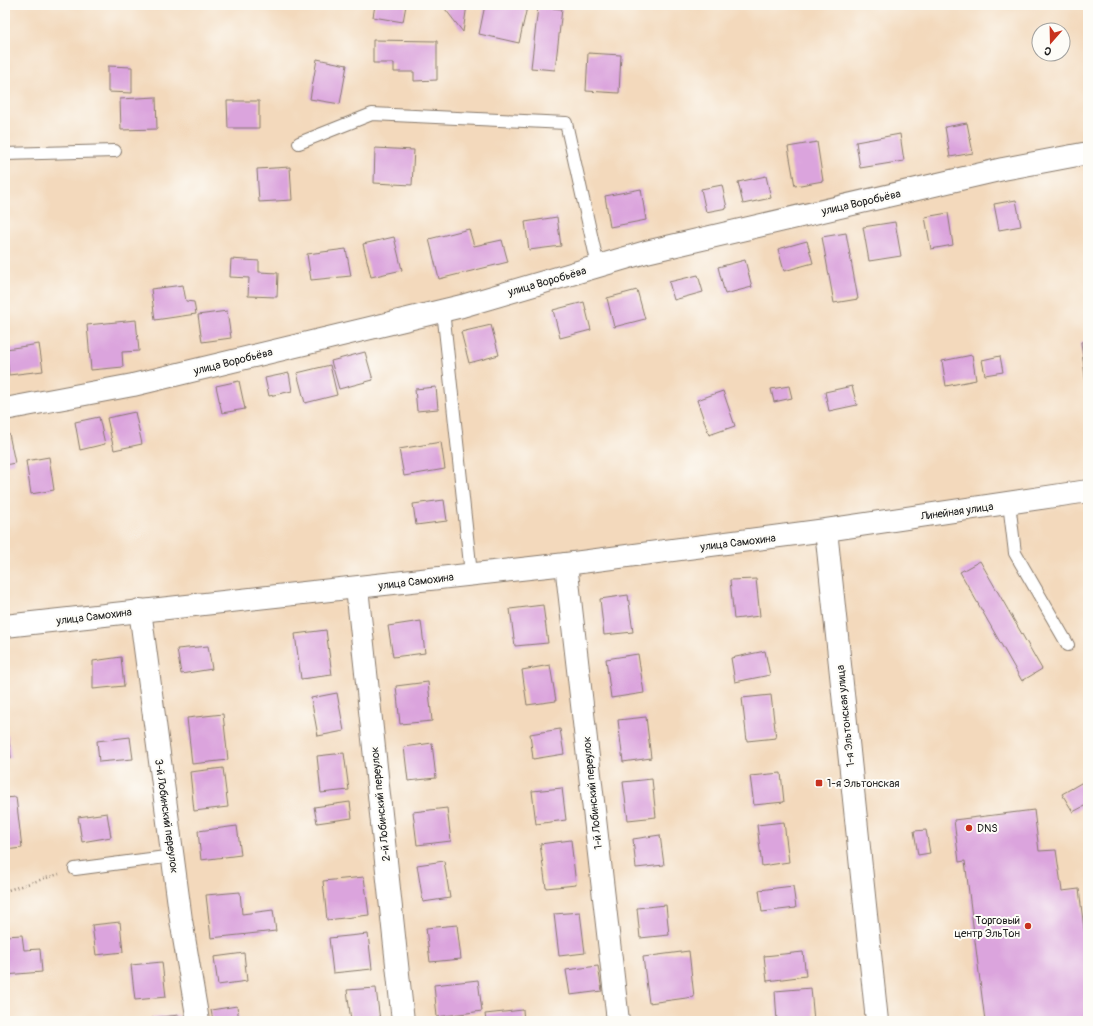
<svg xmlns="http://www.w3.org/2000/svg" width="1093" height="1026" viewBox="0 0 1093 1026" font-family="Pangolin,sans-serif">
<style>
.building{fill:#dba4dd}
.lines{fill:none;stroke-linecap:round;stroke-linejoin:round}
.service-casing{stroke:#887a6c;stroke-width:14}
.minor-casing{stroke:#887a6c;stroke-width:24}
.tertiary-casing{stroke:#887a6c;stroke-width:24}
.path{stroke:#887a6c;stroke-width:2.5;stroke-dasharray:1 3;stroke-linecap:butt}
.service{stroke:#fff;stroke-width:12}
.minor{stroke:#fff;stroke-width:22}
.tertiary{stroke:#fff;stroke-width:22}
.poi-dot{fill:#c8321e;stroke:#fdfcf7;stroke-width:1.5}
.labels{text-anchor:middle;stroke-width:4;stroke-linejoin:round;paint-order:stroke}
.street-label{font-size:11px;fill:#1c1c1c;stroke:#fdfcf7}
.poi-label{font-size:11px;fill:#1c1c1c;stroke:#fdfcf7;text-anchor:start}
</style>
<rect width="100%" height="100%" fill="#fdfcf7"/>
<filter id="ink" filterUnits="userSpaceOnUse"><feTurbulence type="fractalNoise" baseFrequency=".025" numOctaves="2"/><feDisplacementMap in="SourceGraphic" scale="8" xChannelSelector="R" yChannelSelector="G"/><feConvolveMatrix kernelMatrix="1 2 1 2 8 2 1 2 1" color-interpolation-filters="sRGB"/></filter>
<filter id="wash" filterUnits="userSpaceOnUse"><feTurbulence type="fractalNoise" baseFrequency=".012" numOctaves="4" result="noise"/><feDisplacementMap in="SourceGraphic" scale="16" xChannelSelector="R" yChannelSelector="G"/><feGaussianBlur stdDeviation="0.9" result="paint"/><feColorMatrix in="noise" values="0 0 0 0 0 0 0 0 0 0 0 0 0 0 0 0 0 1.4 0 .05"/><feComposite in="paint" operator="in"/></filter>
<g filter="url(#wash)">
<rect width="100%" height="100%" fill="#f3d9bc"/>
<g id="blocks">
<path class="building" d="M375,5H406L403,22L373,17Z
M442,5H467L463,32Z
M485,5H519L527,7L519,43L479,34Z
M538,7L562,9L555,70L531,68Z
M373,40L437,41V80L414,81V72H394V63H373Z
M588,53L621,55L619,93L586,91Z
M317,59L347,65L340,104L310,99Z
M108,66L132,67V93L108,92Z
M156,97L157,129L121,130L120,99Z
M227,101H259V128H228Z
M967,123L973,153L950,157L945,127Z
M900,134L904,161L860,168L856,142Z
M817,142L823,181L795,186L788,147Z
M375,148L414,150L412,185L374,183Z
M290,167L292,200L259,202L257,169Z
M766,176L771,198L743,204L738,182Z
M722,185L727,208L706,212L701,189Z
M641,189L646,220L610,227L605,196Z
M1016,200L1021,226L999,230L994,204Z
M948,213L953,245L931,249L925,217Z
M557,217L561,246L529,250L525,222Z
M895,222L901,256L869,261L863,227Z
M469,229L474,246L502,240L508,262L439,279L429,239Z
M846,233L858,299L834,303L822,237Z
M394,237L402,270L371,277L363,244Z
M807,241L813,263L784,271L778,249Z
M346,249L351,276L311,280L307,254Z
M231,259L259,261V272L278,273L277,297L248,296L249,278L230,277Z
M745,260L752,287L725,294L718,267Z
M698,275L703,292L674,300L669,282Z
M183,285L186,301L194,302L196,314L155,320L151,289Z
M637,290L645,319L614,327L607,298Z
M584,302L591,330L560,338L553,310Z
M227,311L231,338L202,342L198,315Z
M136,320L139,351L122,352L123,367L91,370L87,325Z
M491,325L499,355L469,363L461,332Z
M1088,341V394H1087L1081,342Z
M39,344L43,371L9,375L6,349Z
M365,352L373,380L339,389L331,361Z
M972,355L976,380L946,386L942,361Z
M1000,356L1003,372L985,375L982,360Z
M330,365L337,395L305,403L297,373Z
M289,373L292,391L269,396L265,378Z
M239,381L245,409L222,413L216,386Z
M789,386L792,398L774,402L771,389Z
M852,386L857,405L829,411L825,392Z
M436,387L438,409L417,411L415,389Z
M723,391L735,426L709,435L697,400Z
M135,412L142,444L114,450L107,418Z
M99,417L105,444L80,450L75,422Z
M5,434H9L15,463L5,465Z
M441,442L445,469L404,476L399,449Z
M49,457L54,490L31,494L26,461Z
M444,500L447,521L416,525L413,504Z
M980,561L1042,669L1022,681L960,572Z
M756,579L760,616L734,619L730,580Z
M628,595L633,632L604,635L600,599Z
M543,605L548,643L515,646L510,609Z
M421,621L425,653L393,657L388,626Z
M326,630L332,675L301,679L295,634Z
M208,646L212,669L181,674L177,649Z
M765,651L770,675L735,682L731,658Z
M638,654L644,693L611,698L606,659Z
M121,657L124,686L93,689V661Z
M550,665L556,701L527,705L522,670Z
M428,682L432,721L400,724L396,686Z
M337,693L344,731L318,736L311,698Z
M771,695L776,738L747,741L742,698Z
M223,714L228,760L192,764L187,718Z
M646,717L651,758L623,762L618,720Z
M560,729L564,754L533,759L530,734Z
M5,735H8L11,758H5Z
M130,737L133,759L99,762L97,741Z
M432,743L436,778L408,781L404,747Z
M344,753L349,790L321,793L317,756Z
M223,768L228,807L194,811L190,772Z
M781,773L784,802L754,805L750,776Z
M652,779L656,817L628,820L623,782Z
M1088,779V804L1073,812L1062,794Z
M562,788L566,820L536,824L532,791Z
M16,797L22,848L5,850V798Z
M350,802L352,818L317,823L314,807Z
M447,808L451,841L417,845L413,812Z
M1034,810L1039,851L1056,850L1062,891L1079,889L1088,960V1021H985L965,861L959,862L954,820Z
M107,813L111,837L82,842L78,817Z
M784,822L789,862L762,866L757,825Z
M237,826L241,855L201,860L198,831Z
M926,830L930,853L918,855L914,831Z
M660,835L664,865L636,868L633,839Z
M571,840L576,885L546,888L540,844Z
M444,861L450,898L423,902L417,865Z
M364,877L369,915L327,920L323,881Z
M793,886L796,908L762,912L759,890Z
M240,892L242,914L273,910L276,931L211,938L206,895Z
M666,905L669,935L640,938L637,908Z
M580,912L585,953L559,956L554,914Z
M120,922L123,952L96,955L92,925Z
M457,925L461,959L430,962L426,928Z
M368,934L372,969L333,973L329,938Z
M22,935L24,950L40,949L42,972L5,975V936Z
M689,951L694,997L649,1003L643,957Z
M803,952L806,976L767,981L764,956Z
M244,953L247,981L218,985L214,957Z
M162,962L166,997L135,1000L131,965Z
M598,966L602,991L570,995L566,970Z
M478,980L482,1011L437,1017L434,985Z
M376,988L380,1021H351L347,990Z
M811,988L814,1021H777L775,991Z
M237,1006L239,1021H213L211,1010Z
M523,1010L524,1021H486L485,1014Z
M179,1015L180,1021H152V1018Z"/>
</g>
</g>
<g filter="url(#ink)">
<use href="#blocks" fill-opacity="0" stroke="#887a6c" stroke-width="1"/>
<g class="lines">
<g class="service-casing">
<path id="service" d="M299,143L372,114L566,123L598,266
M5,154L115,151
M443,310L471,574
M1009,503L1015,553L1068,645
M75,869L173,856"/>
</g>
<g class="minor-casing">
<path id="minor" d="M5,409L133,385L462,306L646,252L1003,169L1088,153
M566,564L618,1021
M357,588L403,1021
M140,610L181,920L198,1021"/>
</g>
<g class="tertiary-casing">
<path id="tertiary" d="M826,530L877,1021
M5,626L566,564L826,530L1088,491"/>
</g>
<path class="path" d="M5,891L59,874"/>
<use href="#service" class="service"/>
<use href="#minor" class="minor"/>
<use href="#tertiary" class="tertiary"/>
</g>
</g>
<g class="poi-dot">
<rect x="815" y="779" width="8" height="8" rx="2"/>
<circle cx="969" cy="828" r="4"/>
<circle cx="1028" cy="926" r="4"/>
</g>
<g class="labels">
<g class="street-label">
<text transform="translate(861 202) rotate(-13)" y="4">улица Воробьёва</text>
<text transform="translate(547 281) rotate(-16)" y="4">улица Воробьёва</text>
<text transform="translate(233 361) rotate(-14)" y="4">улица Воробьёва</text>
<text transform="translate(957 511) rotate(-8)" y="4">Линейная улица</text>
<text transform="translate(738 542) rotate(-7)" y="4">улица Самохина</text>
<text transform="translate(416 581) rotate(-7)" y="4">улица Самохина</text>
<text transform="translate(94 616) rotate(-7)" y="4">улица Самохина</text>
<text transform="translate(845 716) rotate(-96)" y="4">1-я Эльтонская улица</text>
<text transform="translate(592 793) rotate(-96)" y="4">1-й Лобинский переулок</text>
<text transform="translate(380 804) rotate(-96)" y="4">2-й Лобинский переулок</text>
<text transform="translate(167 816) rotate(82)" y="4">3-й Лобинский переулок</text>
</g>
<g class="poi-label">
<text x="827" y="787">1-я Эльтонская</text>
<text x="977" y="832">DNS</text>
<text x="1020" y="924" text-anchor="end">Торговый<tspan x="1020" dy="13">центр ЭльТон</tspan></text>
</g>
</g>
<rect width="1093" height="1026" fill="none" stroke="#fdfcf7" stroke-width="20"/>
<g transform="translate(1051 42) rotate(200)"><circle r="19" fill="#fdfcf7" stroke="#a3a29f"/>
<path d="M0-3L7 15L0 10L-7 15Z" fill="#c8321e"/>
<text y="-6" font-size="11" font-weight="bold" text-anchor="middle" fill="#1c1c1c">С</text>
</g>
</svg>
